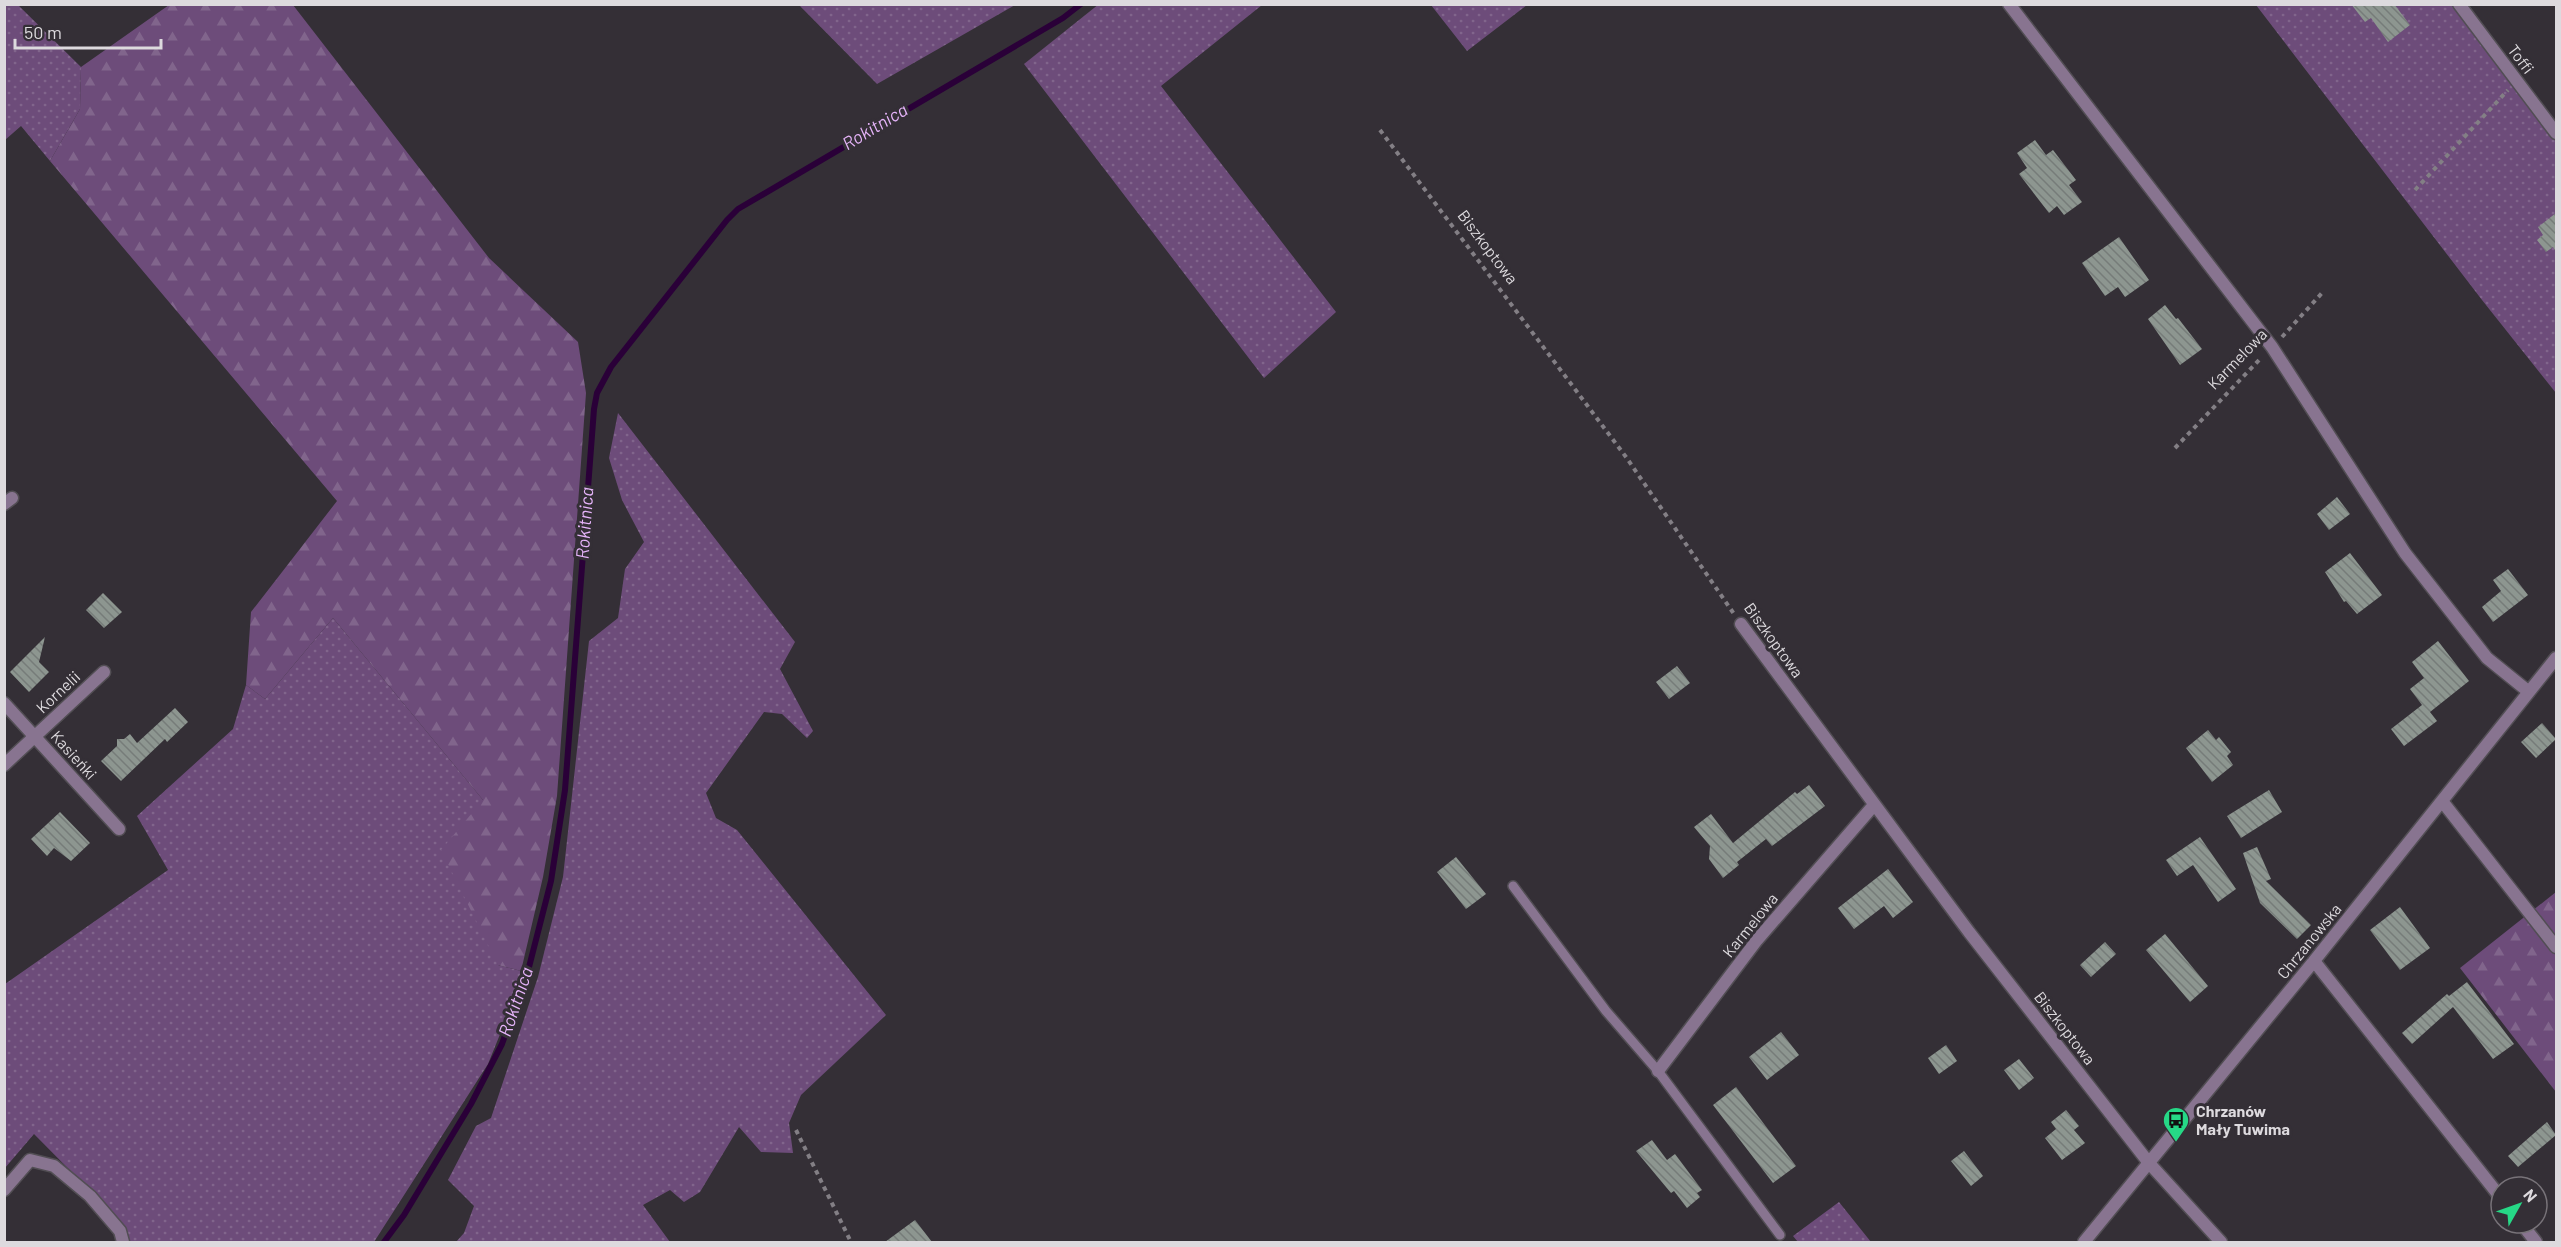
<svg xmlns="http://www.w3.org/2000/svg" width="2561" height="1247" viewBox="0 0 2561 1247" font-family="Barlow,sans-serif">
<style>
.grass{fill:url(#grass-dots)}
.forest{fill:url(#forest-firs)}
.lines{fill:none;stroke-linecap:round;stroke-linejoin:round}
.stream{stroke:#2a0038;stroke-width:6}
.building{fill:url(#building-back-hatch)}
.service-casing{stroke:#524e54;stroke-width:12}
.minor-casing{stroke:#524e54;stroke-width:15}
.path{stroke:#837f85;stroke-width:4;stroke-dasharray:4.5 4.5;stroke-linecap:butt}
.service{stroke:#887490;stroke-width:9}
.minor{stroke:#887490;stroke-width:12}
.labels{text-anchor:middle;stroke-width:6;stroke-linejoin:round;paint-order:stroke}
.street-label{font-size:16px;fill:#dddade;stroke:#342f36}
.poi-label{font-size:16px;font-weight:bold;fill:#dddade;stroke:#342f36;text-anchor:start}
.water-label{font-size:18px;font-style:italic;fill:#e6b4fa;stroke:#342f36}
</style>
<defs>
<pattern id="grass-dots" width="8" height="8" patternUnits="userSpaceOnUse" patternTransform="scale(1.5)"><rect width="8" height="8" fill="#6d4c7a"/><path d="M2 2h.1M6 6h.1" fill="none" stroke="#81658c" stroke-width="1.8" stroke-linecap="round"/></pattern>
<pattern id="forest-firs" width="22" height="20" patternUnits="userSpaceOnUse" patternTransform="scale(1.5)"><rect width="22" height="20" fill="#6d4c7a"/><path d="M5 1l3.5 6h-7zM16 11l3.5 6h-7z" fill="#81658c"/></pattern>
<pattern id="building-back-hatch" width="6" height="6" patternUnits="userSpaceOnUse" patternTransform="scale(1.5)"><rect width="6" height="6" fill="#8d9690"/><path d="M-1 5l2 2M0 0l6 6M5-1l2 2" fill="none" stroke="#767c79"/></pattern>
</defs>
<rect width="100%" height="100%" fill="#342f36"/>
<path class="grass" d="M1099,4L1262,5L1161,86L1336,312L1264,378L1024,64Z
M5,5H18L81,67L80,109L50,161L21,126L5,140Z
M799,5H1015L877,84Z
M1431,5H1527L1467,51Z
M2256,5H2454L2556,136V393L2482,300Z
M618,413L795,642L780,669L813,731L807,738L782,714L764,712L706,793L716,818L737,830L886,1015L801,1095L789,1123L793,1153L761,1152L739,1127L700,1192L684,1202L670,1190L643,1205L670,1242H456L464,1233L474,1206L448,1180L476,1126L491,1118L538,977L563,877L589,641L618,618L625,569L644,542L622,500L609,458Z
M333,618L483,800L498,965L521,971L507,1017L488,1064L374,1242H129L122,1223L34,1134L5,1168V984L168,870L137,816L233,729L246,685L265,699Z
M1839,1202L1871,1242H1798L1793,1236Z"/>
<path class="forest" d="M169,5H293L489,258L578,342L586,393L557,796L543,877L521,971L498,965L441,850L483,800L333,618L265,699L246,685L251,612L337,501L50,161L80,109L81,67Z
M2556,892V1092L2460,968Z"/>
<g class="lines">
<path class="stream" d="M384,1242L404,1215L471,1104L502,1044L528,971L551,881L565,790L594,409L597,393L611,367L727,220L738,209L1063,18L1081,4"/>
</g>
<path class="building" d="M2351,4H2394L2410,25L2388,42L2371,18L2365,22Z
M2035,140L2046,155L2053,150L2076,180L2069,185L2082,202L2064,215L2057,206L2049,213L2019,174L2027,168L2017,153Z
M2556,213V252L2553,247L2546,252L2537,240L2543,235L2538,227Z
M2119,237L2149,280L2125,297L2118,287L2105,296L2082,263Z
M2165,305L2176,319L2178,318L2202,349L2180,365L2148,319Z
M2337,497L2350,514L2329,530L2317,514Z
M2350,553L2382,595L2357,614L2346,601L2344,602L2325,572Z
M2508,569L2528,595L2493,622L2482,607L2501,591L2493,580Z
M103,593L122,612L104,628L86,610Z
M45,637L39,662L49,672L29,692L10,672Z
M2438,641L2469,681L2430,712L2437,721L2404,746L2391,729L2422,705L2410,689L2424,678L2412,662Z
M1677,666L1690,683L1669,699L1656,682Z
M175,708L188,722L167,742L165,739L121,781L101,761L117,746V739H124L130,734L137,743Z
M2542,723L2556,739L2536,758L2521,742Z
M2208,730L2216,740L2219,737L2231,752L2227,756L2233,765L2212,782L2186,748Z
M1809,785L1825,806L1772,846L1766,839L1737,862L1739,865L1723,878L1709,859L1710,846L1694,827L1711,814L1733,843L1795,792L1797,794Z
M2269,790L2282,812L2241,838L2227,816Z
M60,812L90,843L71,861L54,848L47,856L31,839Z
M2200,837L2236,889L2218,902L2193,865L2177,876L2166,860Z
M2257,847L2271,879L2266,881L2311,925L2297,939L2260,903L2243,853Z
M1456,857L1486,894L1466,909L1437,872Z
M1888,869L1913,902L1893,918L1884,906L1854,929L1838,908Z
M2400,907L2430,948L2400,970L2370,930Z
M2165,934L2208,986L2190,1002L2146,950Z
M2105,942L2116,954L2091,977L2080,965Z
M2467,982L2514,1044L2493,1059L2453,1007L2412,1044L2402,1033L2447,994L2449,996Z
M1781,1032L1799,1055L1767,1080L1749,1057Z
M1946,1045L1957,1061L1939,1074L1928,1058Z
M2019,1059L2034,1078L2019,1090L2004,1070Z
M1736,1087L1796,1166L1773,1183L1713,1105Z
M2066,1110L2079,1126L2074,1130L2085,1143L2062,1160L2045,1138L2056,1129L2051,1122Z
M2547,1122L2556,1135L2518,1167L2508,1156Z
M1652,1140L1667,1160L1675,1154L1702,1190L1697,1193L1700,1197L1687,1208L1674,1191L1671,1193L1636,1151Z
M1964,1151L1983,1176L1971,1186L1951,1161Z
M915,1220L932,1242H885Z"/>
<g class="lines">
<g class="service-casing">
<path id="service" d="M1513,886L1606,1011L1658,1071L1780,1235"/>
</g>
<g class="minor-casing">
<path id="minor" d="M2009,4L2272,347L2405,553L2487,658L2529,692
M2459,4L2556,133
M4,504L12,498
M1741,624L1969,932L2149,1163L2221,1242
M4,703L119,829
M4,765L104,672
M2442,801L2556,947
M2314,961L2501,1198
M1658,1071L1757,940L1874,805
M4,1190L30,1160L54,1166L90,1196L120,1231L123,1242
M2521,1223L2536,1242
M2084,1242L2314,961L2556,658"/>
</g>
<path class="path" d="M1380,130L1626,457L1734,614
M2415,190L2508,90
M2282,337L2322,293
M2175,448L2262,357
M796,1130L851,1242"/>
<use href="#service" class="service"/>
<use href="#minor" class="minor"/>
</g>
<defs>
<g id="bus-pin" transform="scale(1.35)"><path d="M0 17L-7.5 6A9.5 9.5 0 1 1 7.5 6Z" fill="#26d886" stroke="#342f36"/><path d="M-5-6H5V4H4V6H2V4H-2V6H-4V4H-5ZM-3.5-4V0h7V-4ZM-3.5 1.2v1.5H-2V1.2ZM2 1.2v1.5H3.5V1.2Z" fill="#111"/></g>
</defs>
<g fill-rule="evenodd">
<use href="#bus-pin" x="2176" y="1120"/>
</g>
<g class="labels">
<g class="street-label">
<text transform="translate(2521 59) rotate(53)" y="6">Toffi</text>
<text transform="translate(1488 247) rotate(53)" y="6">Biszkoptowa</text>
<text transform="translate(2237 359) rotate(-46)" y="6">Karmelowa</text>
<text transform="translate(1774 640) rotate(54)" y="6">Biszkoptowa</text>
<text transform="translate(58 692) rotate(-43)" y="6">Kornelii</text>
<text transform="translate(74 755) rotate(48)" y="6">Kasieńki</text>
<text transform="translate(1750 925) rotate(-51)" y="6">Karmelowa</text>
<text transform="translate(2309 941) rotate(-51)" y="6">Chrzanowska</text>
<text transform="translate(2065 1028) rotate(52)" y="6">Biszkoptowa</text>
</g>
<g class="poi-label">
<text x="2196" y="1117">Chrzanów<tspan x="2196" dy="18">Mały Tuwima</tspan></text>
</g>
<g class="water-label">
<text transform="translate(875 127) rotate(-31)" y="6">Rokitnica</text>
<text transform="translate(585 523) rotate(-86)" y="6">Rokitnica</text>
<text transform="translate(516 1002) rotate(-71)" y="6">Rokitnica</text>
</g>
</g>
<rect width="2561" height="1247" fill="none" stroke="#dddade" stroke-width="12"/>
<g transform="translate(2519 1205) rotate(50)"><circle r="28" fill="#342f36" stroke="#787379" stroke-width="1.5"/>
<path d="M0-4.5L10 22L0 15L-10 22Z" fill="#26d886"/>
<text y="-9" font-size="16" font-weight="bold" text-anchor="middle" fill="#dddade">N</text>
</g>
<path d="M15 39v9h146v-9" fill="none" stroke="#dddade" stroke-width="3"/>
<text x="24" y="39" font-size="18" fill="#dddade" stroke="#342f36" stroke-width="4.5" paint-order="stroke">50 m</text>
</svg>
